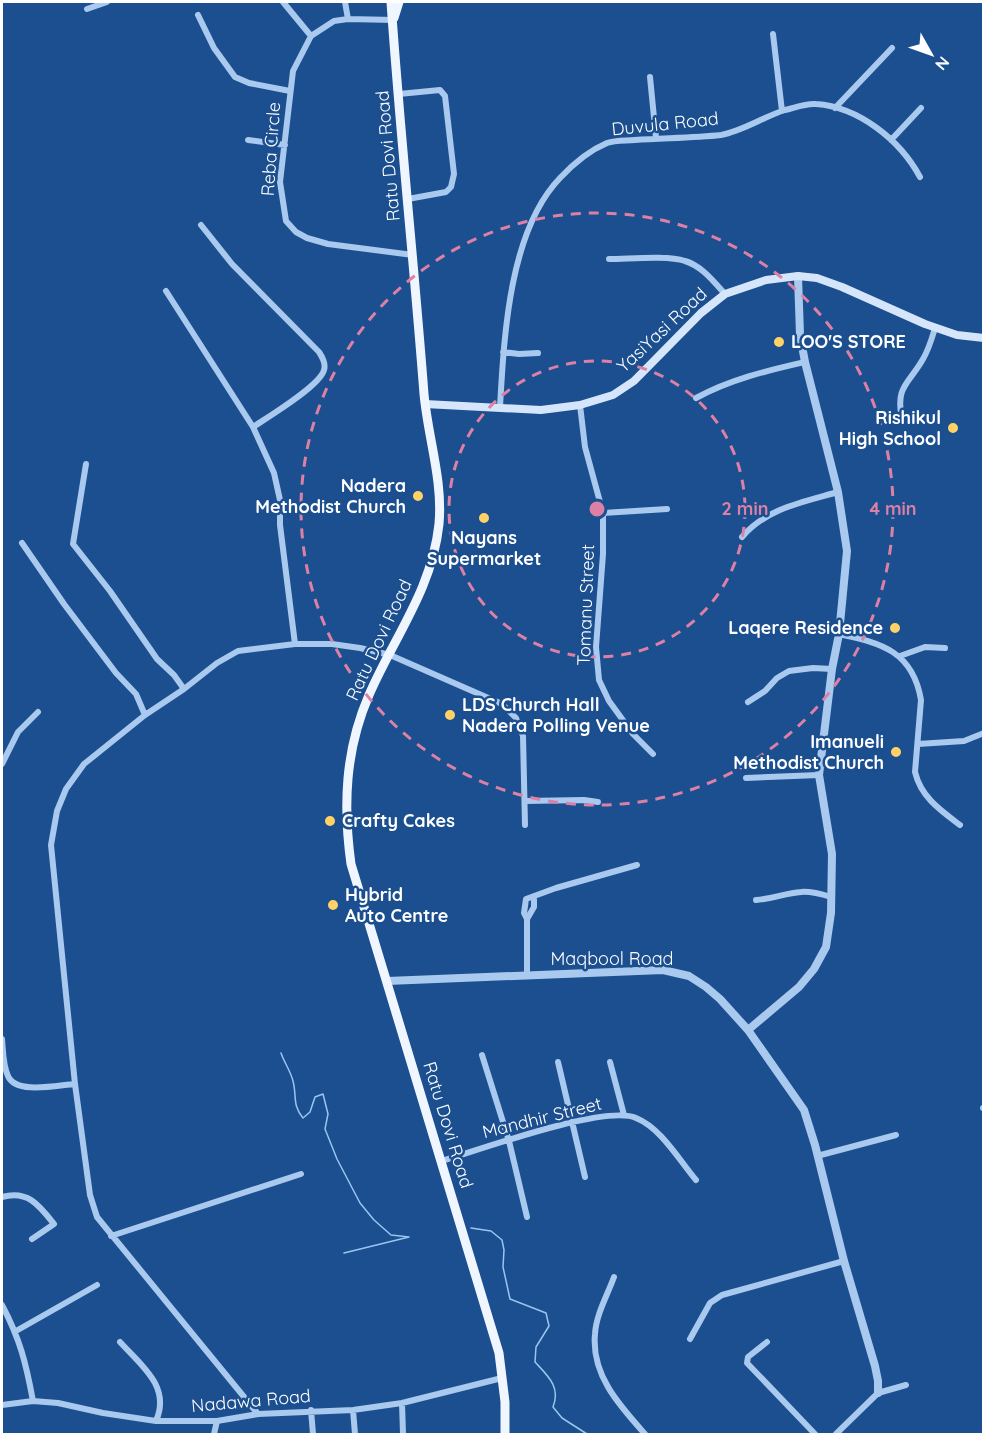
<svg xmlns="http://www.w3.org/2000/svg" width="985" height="1436" viewBox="0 0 985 1436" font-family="Quicksand,sans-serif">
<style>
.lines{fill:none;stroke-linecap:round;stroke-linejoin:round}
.stream{stroke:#9cc4f0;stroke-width:1.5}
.minor{stroke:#a9c9ee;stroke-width:6}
.tertiary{stroke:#a9c9ee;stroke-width:8}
.secondary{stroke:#d6e6fa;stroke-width:8}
.primary{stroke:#f0f6ff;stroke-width:9}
.ring{fill:none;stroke:#dd80a5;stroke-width:3;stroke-dasharray:10 8}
.poi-dot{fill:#ffd166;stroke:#1b4f8f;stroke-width:2}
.labels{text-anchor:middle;stroke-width:5;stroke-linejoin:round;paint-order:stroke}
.street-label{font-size:18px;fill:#fff;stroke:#1b4f8f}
.poi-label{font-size:18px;font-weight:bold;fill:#fff;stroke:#1b4f8f;text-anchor:start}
.centre{fill:#dd80a5;stroke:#1b4f8f;stroke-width:3}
.ring-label{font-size:18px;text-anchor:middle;font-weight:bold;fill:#dd80a5;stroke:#1b4f8f;stroke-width:5;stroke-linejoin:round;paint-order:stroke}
</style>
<rect width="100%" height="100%" fill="#1b4f8f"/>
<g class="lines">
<path class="stream" d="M281,1053C284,1062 291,1072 293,1081C297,1096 292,1105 303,1118L310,1112L315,1097L323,1094L328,1114L325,1129L337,1159L360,1203L374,1220L391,1235L409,1237L344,1253
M471,1228L491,1231L502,1240L504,1250L503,1267L510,1299L546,1313L549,1326L536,1347L535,1362C548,1376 561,1387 553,1407L562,1418L587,1434"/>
<path class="minor" d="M283,2L311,36
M345,2L348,19
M87,9L107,2
M198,15L214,48L235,77L249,83L290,91
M394,20L348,19L334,21L311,36L293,71L280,182L286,221L296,232L307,238L328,244L413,255
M773,34L782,111
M650,77L656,138
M399,94L440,90L445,96L454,174L451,187L446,192L408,199
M835,108L892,48
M248,140L285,145
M891,140L921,108
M201,225L232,264L319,352C323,358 326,364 324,370C320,386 268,417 253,427
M609,259C629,259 667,255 685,261C702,266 714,282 725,294
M166,291L253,427L274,473L280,500V525L295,644
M503,352L519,354L538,353
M696,398C731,379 766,371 805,362
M580,405L585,447L603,513V554L596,647L599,680L609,701L633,734L653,754
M500,407C504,337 509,231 560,178C574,163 588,151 607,143C616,140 626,141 635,140C663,138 693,138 721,135C743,131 763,117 785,110C794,108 806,103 816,104C859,107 900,140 920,177
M902,419C895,386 909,384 923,359C929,349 932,338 935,328
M86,464L73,544L110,591L157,659L174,675L184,689
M603,513L667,509
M742,537C767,508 803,502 838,492
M22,543L64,604L116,673L136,694L145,715
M839,634C882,643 913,652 921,700L915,772C921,797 940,810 960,825
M900,656L925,647L945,648
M748,702L765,691L777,678L789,671L813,668L832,669
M918,744L964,741L984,733
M2,764L18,732L38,712
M746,778L819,775
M525,801L584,800L598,802
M756,900C772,899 786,893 801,892C811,891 821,894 831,897
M527,919L534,907V896
M527,975V919L524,913L526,899L556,888L637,865
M2,1039C3,1050 3,1066 8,1076C16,1095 58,1085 75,1084
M482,1055L509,1141L527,1217
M558,1062L585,1177
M610,1062L624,1115
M983,1108H984
M817,1156L896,1135
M442,1161C479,1150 605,1104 636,1118C661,1128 679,1160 696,1180
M2,1197C28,1190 39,1205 54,1224L32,1239
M111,1236L301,1174
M614,1277C607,1296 596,1315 595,1334C591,1375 620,1406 645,1434
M2,1305C20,1339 26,1363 33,1401
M16,1331L97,1285
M690,1339L710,1303L722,1295L844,1261
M120,1342C142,1366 171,1387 156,1421
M767,1342L748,1357L747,1363L815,1434
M402,1403L403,1434
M2,1405L33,1401L58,1403L103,1413L156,1421H217L258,1414L353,1410L402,1403L502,1378
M311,1410L313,1434
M353,1410L355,1434
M258,1414L97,1217L90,1195L75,1084L51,845L57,811L66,789L84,764L145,715L184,689L217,663L238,651L295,644H332L360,648L390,655L502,704L516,718L523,736L525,825
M214,1434L217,1421
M836,1434L878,1393L906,1385"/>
<path class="tertiary" d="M387,981L663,970L689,976L706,987L720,999L748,1030L804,1110L815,1145L844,1261L875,1366L878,1381V1393
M748,1030L799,987L814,969L826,947L831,913L832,854L819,775L832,669L839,634L847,551L838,492L805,362L800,335L798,276"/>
<path class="secondary" d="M425,404L541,410L580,405L613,395L634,381L701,313L725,294L766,280L798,276L817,278L842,287L925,324L957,335L984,338"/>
<path class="primary" d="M391,2C400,133 414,263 424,394C428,438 443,480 439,524C432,590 394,637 369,695C345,750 343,806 351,864L499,1353L505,1402V1434
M394,18L399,2"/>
</g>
<g class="ring">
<circle cx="597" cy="509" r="148"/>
<circle cx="597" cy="509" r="296"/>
</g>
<g class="poi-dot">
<circle cx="779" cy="342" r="6"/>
<circle cx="953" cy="428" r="6"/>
<circle cx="418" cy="496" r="6"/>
<circle cx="484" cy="518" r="6"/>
<circle cx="895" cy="628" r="6"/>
<circle cx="450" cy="715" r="6"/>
<circle cx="896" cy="752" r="6"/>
<circle cx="330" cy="821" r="6"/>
<circle cx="333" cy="905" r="6"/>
</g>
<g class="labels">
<g class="street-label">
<text transform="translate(665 124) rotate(-6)" y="6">Duvula Road</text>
<text transform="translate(271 149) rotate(-86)" y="6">Reba Circle</text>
<text transform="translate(388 156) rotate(-95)" y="6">Ratu Dovi Road</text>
<text transform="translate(662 330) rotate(-43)" y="6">YasiYasi Road</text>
<text transform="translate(586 605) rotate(-88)" y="6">Tomanu Street</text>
<text transform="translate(379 640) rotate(-65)" y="6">Ratu Dovi Road</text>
<text x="612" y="965">Maqbool Road</text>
<text transform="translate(542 1118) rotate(-14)" y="6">Mandhir Street</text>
<text transform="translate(448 1125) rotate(73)" y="6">Ratu Dovi Road</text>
<text transform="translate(251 1401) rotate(-5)" y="6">Nadawa Road</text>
</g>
<g class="poi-label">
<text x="791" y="348">LOO'S STORE</text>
<text x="941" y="424" text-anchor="end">Rishikul<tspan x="941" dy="21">High School</tspan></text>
<text x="406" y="492" text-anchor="end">Nadera<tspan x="406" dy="21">Methodist Church</tspan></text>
<text x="484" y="544" text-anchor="middle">Nayans<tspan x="484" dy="21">Supermarket</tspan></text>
<text x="883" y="634" text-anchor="end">Laqere Residence</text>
<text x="462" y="711">LDS Church Hall<tspan x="462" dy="21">Nadera Polling Venue</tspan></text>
<text x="884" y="748" text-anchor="end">Imanueli<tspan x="884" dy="21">Methodist Church</tspan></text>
<text x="342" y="827">Crafty Cakes</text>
<text x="345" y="901">Hybrid<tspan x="345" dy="21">Auto Centre</tspan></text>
</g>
</g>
<circle cx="597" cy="509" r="9" class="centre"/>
<g class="ring-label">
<text x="745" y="515">2 min</text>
<text x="893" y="515">4 min</text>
</g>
<rect width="985" height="1436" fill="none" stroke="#ffffff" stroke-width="6"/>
<g transform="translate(931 54) rotate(130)" stroke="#1b4f8f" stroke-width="4.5" paint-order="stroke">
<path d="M0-4.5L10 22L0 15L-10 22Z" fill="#ffffff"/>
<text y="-9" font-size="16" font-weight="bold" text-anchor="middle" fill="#ffffff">N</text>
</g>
</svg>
